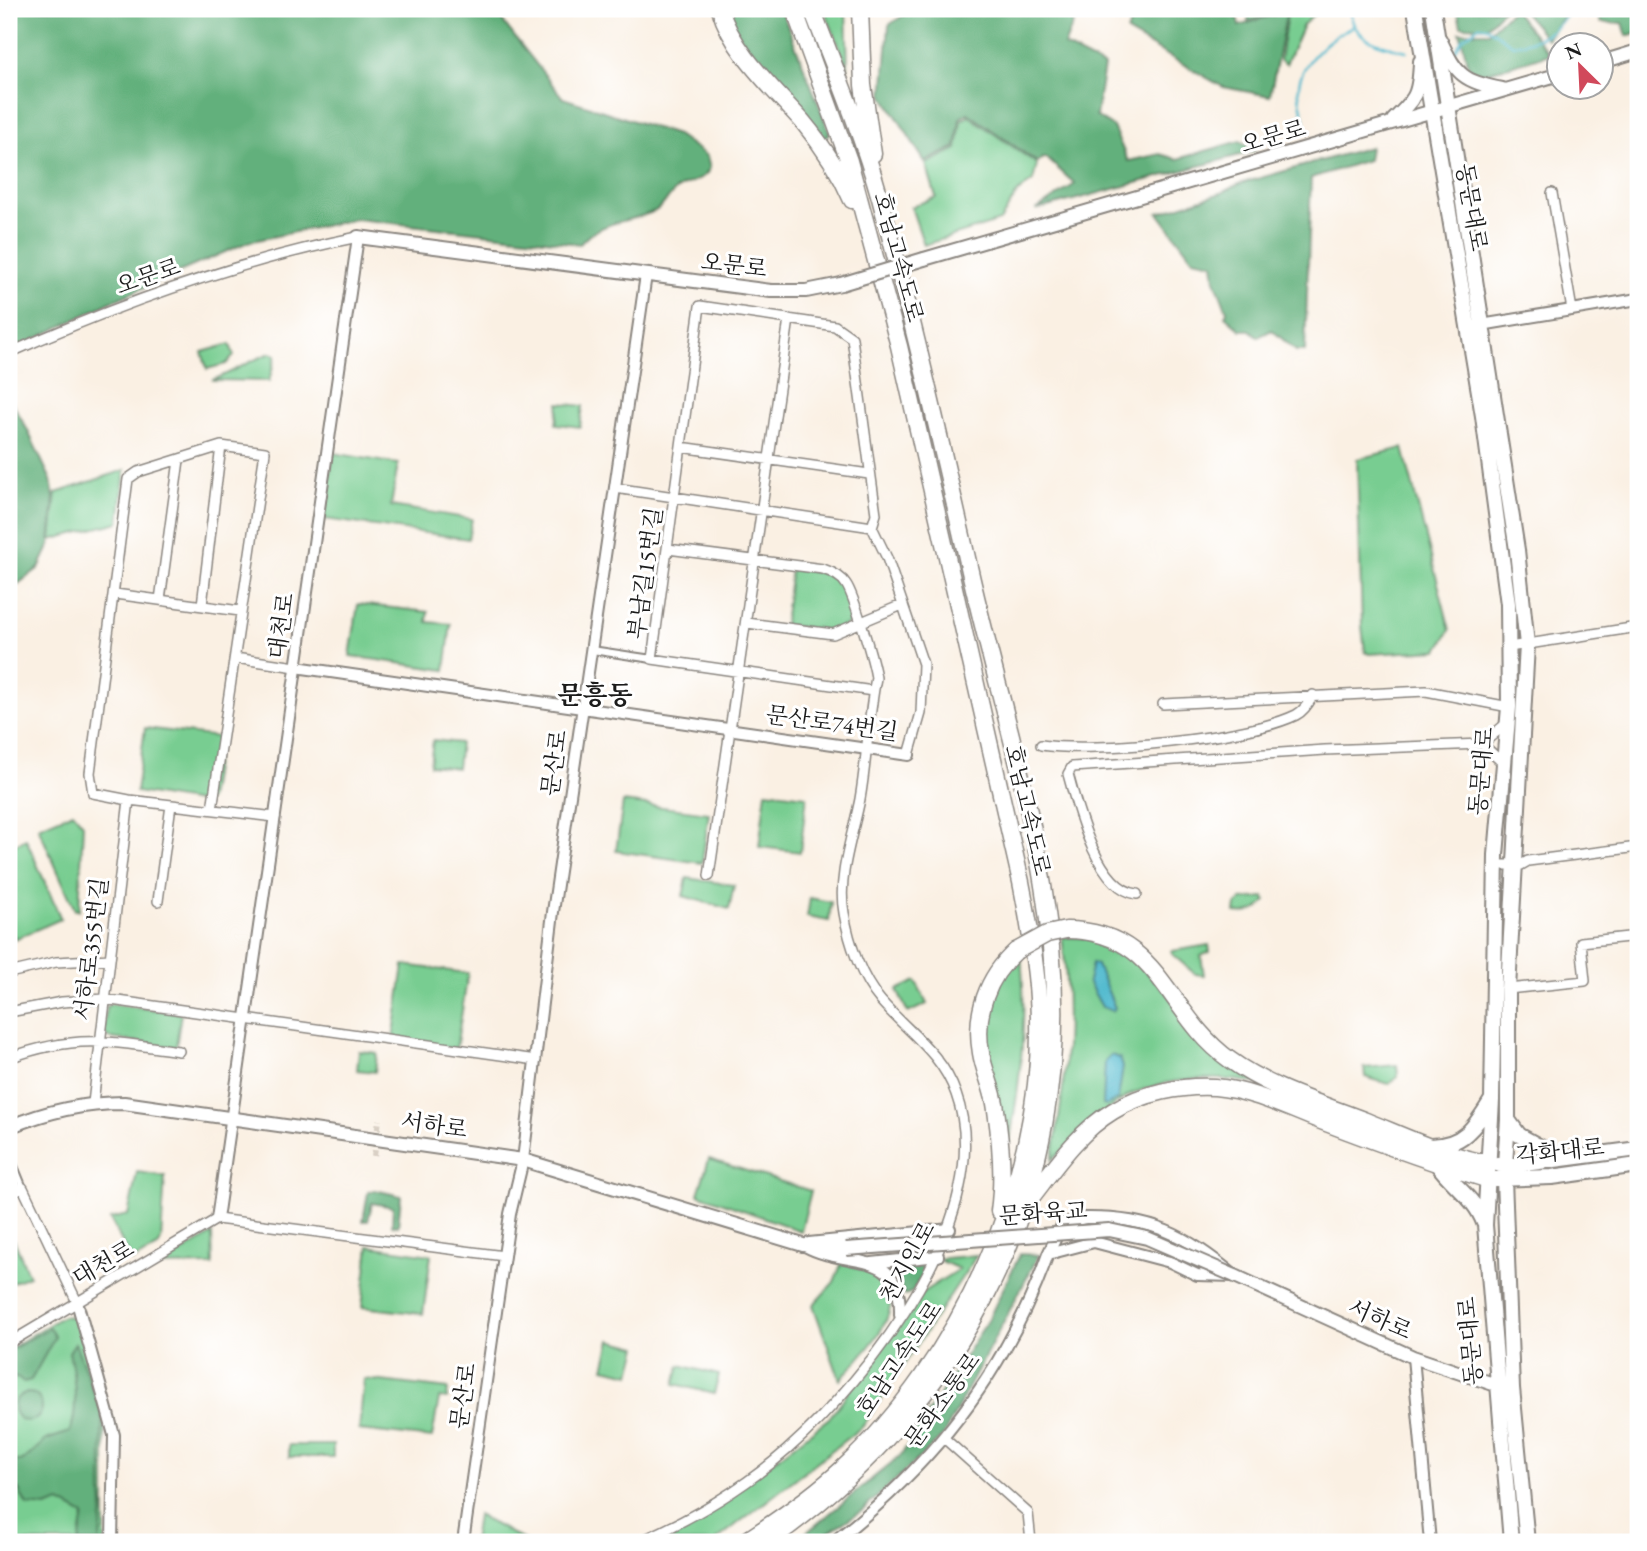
<svg xmlns="http://www.w3.org/2000/svg" width="1647" height="1551" viewBox="0 0 1647 1551" font-family="'EB Garamond','Noto Serif KR',serif">
<style>
.green{fill:#78cd91;stroke:#4a7456;stroke-width:2}
.forest{fill:#62b07b;stroke:#3f664c;stroke-width:2}
.water{fill:#50b9ce;stroke:#366a75;stroke-width:2}
.lines{fill:none;stroke-linecap:round;stroke-linejoin:round}
.stream{stroke:#50b9ce;stroke-width:2.5}
.pedestrian-tunnel{stroke:#d9d0c5;stroke-width:6;stroke-dasharray:6 3;stroke-linecap:butt}
.pedestrian-casing{stroke:#8b8680;stroke-width:10}
.minor-casing{stroke:#8b8680;stroke-width:12}
.tertiary-casing{stroke:#8b8680;stroke-width:14}
.secondary-casing{stroke:#8b8680;stroke-width:16}
.primary-casing{stroke:#8b8680;stroke-width:18}
.motorway-casing{stroke:#8b8680;stroke-width:19}
.pedestrian{stroke:#fff;stroke-width:6}
.minor{stroke:#fff;stroke-width:9}
.tertiary{stroke:#fff;stroke-width:10}
.secondary{stroke:#fff;stroke-width:12}
.primary{stroke:#fff;stroke-width:14}
.motorway{stroke:#fff;stroke-width:16}
.secondary-bridge-casing{stroke:#8b8680;stroke-width:16;stroke-linecap:butt}
.motorway-bridge-casing{stroke:#8b8680;stroke-width:19;stroke-linecap:butt}
.secondary-bridge{stroke:#fff;stroke-width:12}
.motorway-bridge{stroke:#fff;stroke-width:16}
.labels{text-anchor:middle;stroke-width:6;stroke-linejoin:round;paint-order:stroke}
.street-label{font-size:23px;fill:#1c1c1c;stroke:#fff}
.quarter-label{font-size:26px;font-weight:bold;fill:#1c1c1c;stroke:#fff}
</style>
<rect width="100%" height="100%" fill="#fff"/>
<filter id="ink" filterUnits="userSpaceOnUse"><feTurbulence type="fractalNoise" baseFrequency=".0143" numOctaves="2"/><feDisplacementMap in="SourceGraphic" scale="14" xChannelSelector="R" yChannelSelector="G"/><feConvolveMatrix kernelMatrix="1 2 1 2 8 2 1 2 1" color-interpolation-filters="sRGB"/></filter>
<filter id="wash" filterUnits="userSpaceOnUse"><feTurbulence type="fractalNoise" baseFrequency=".00686" numOctaves="4" result="noise"/><feDisplacementMap in="SourceGraphic" scale="28" xChannelSelector="R" yChannelSelector="G"/><feGaussianBlur stdDeviation="1.57" result="paint"/><feColorMatrix in="noise" values="0 0 0 0 0 0 0 0 0 0 0 0 0 0 0 0 0 1.4 0 .05"/><feComposite in="paint" operator="in"/></filter>
<g filter="url(#wash)">
<rect width="100%" height="100%" fill="#faf0e3"/>
<path class="green" d="M824,9H846L848,68Z
M1250,9H1319L1303,25L1286,64L1280,60L1288,9L1248,21Z
M969,116L1037,164L1033,181L1018,192L1000,221L924,245L911,207L936,197L926,164L957,149L961,120Z
M230,344L234,356L226,364L207,369L202,352Z
M271,353L276,355L269,381L212,380C234,372 250,360 271,353Z
M559,403L583,406L580,427L556,424Z
M1403,448L1450,630L1438,650L1369,654L1365,652L1362,626L1357,459Z
M333,453L398,464L391,506L472,519L468,539L324,519Z
M125,470L119,522L51,540L56,493Z
M791,568L823,573L840,581L853,613L850,623L834,631L784,625Z
M358,604L428,612L427,622L451,624L445,670L350,656Z
M145,728L219,737L209,799L204,803L136,792Z
M433,740L460,743L457,768L430,765Z
M766,791L807,796L800,852L759,847Z
M623,802L709,813L702,863L616,851Z
M73,812L83,824L79,910H75L38,827Z
M26,839L61,919L15,939L9,925V847Z
M687,878L734,885L729,909L683,896Z
M1264,897L1266,901C1259,910 1247,915 1235,913L1236,905L1242,900Z
M810,898L831,902L829,921L807,917Z
M1062,937L1113,939L1257,1083C1215,1076 1170,1076 1130,1095C1108,1106 1073,1143 1052,1160C1066,1086 1072,1012 1062,937Z
M1209,945L1210,952L1201,956L1204,975L1195,974L1172,954V951Z
M1020,948C1028,1015 1021,1078 1009,1144L986,1074L981,1009Z
M404,965L468,973L456,1049L393,1040Z
M916,981L927,1004L908,1013L897,990Z
M111,1004L181,1013L176,1047L109,1038L104,1033L106,1007Z
M359,1051L377,1053L375,1072L357,1070Z
M1397,1065L1398,1077L1388,1084L1365,1077L1364,1068Z
M709,1159L811,1191L801,1231L698,1194Z
M137,1172L165,1176L161,1241L158,1247L132,1261L110,1219L128,1215Z
M212,1234L213,1265L160,1266Z
M14,1240L29,1276L9,1284V1242Z
M369,1246L431,1255L423,1314L362,1307Z
M977,1255L863,1426L714,1542H663L672,1539L829,1418L923,1292L959,1269L937,1259Z
M842,1262L885,1278C907,1315 863,1353 840,1380L813,1305L834,1282Z
M63,1316L71,1317L77,1323L105,1421V1542H9V1349Z
M611,1340L638,1347L631,1374L604,1368Z
M680,1365L719,1375L714,1394L675,1384Z
M364,1379L448,1389L447,1399L439,1398L432,1438L359,1430Z
M289,1445H333V1457H289Z
M477,1515L527,1542H473Z"/>
<path class="forest" d="M9,9H499L497,14L563,98L677,135L707,156L710,168C704,181 691,181 679,188C670,193 665,206 655,211C629,223 600,220 580,244L356,219L248,242L113,301L9,352Z
M724,9H781L830,133L823,139L758,68Z
M913,9H1079L1064,46L1104,66L1096,116L1113,127L1128,161L1160,154L1177,159L1240,141L1255,151L1036,210L1075,184L1045,157L1037,162L968,113L960,118L956,147L925,162L883,95L889,25Z
M1136,9H1244L1237,15L1239,26L1287,11L1270,96L1223,87L1127,32Z
M1457,9H1504L1487,27L1461,26Z
M1513,9L1550,54L1486,73L1477,72L1468,66L1460,32H1489Z
M1521,9H1568L1547,39Z
M1600,9H1638V32L1627,36L1623,23H1601L1597,11Z
M1370,147L1368,160L1311,178L1305,351H1296L1272,330L1258,337L1250,330H1241L1225,316L1227,311L1215,280L1213,263L1193,259L1158,213L1221,193L1239,184Z
M9,397L27,429L51,480L54,497L50,545L39,568L18,584L12,581L9,572Z
M375,1190L401,1196L398,1226L392,1225L393,1207L372,1203L368,1221H363L368,1192Z
M1020,1254L1039,1255L943,1436L862,1511L812,1542H795L901,1455L988,1320Z
M924,1261L927,1269L911,1293L905,1295L897,1277L886,1267Z
M49,1328L55,1337L31,1380L24,1382L15,1377L9,1382V1351Z
M75,1343L102,1413V1496C105,1511 100,1526 100,1542H79L84,1515L60,1502L46,1507L27,1505L18,1489L9,1483V1461H23L46,1440L70,1432C79,1407 75,1378 69,1352Z
M14 1407a14 14 0 1 1 28 0a14 14 0 1 1-28 0Z"/>
<path class="water" d="M1092,963L1097,965L1115,1008L1113,1011L1102,1007L1088,982Z
M1111,1055L1120,1058L1123,1067L1118,1099L1106,1106L1103,1105L1105,1061Z"/>
<g class="lines">
<path class="stream" d="M1351,9C1349,39 1383,46 1407,51
M1454,53L1462,39L1479,26L1487,27L1513,45C1538,41 1558,32 1570,9
M1305,123C1303,111 1297,96 1299,85C1302,60 1332,36 1353,26"/>
</g>
</g>
<g filter="url(#ink)">
<g class="lines">
<path class="pedestrian-tunnel" d="M374,1156L379,1120"/>
<g class="pedestrian-casing">
<path id="pedestrian" d="M592,650L652,659
M9,1154L23,1188"/>
</g>
<g class="minor-casing">
<path id="minor" d="M1552,193L1572,310
M9,353C119,304 238,261 358,237
M681,447L869,474
M615,488L872,527
M115,594L240,611
M160,600L179,460
M202,605L221,446
M747,623L833,634L902,605
M1509,647L1638,627
M235,658L296,667
M873,691L652,659L700,306L835,326L852,338L876,514L872,527L887,558L923,664L921,713L909,755
M1163,704L1426,691L1509,707
M1041,745C1095,753 1247,739 1296,715C1304,711 1309,703 1313,695
M1504,764L1482,744L1507,723
M212,809L265,452L221,446L138,472L128,479L90,773L93,793L129,800L275,817
M1495,865H1521L1528,861L1638,847
M709,876L789,319
M1137,894C1097,889 1077,807 1068,774L1072,767L1325,750L1482,744
M158,901L171,805
M9,973L56,962L110,959
M1508,989L1585,981L1581,942L1638,936
M9,1012L62,1002L104,999L536,1060
M9,1058C74,1034 112,1041 179,1051
M93,1103L129,800
M9,1194L23,1188L77,1302
M9,1343L217,1219L504,1256
M945,1439L1028,1513L1031,1542
M639,1542C691,1519 744,1488 787,1450C870,1377 999,1212 956,1094C942,1053 908,1032 881,1001C861,978 849,943 844,913C837,877 853,835 860,799C867,759 868,718 876,678C874,663 854,595 846,584C841,576 832,572 823,569L668,549"/>
</g>
<g class="tertiary-casing">
<path id="tertiary" d="M1475,326L1638,299
M296,667L909,755
M1085,1218C1150,1217 1186,1234 1235,1276L1197,1275L1170,1262L1094,1242L1048,1254L1063,1223Z
M217,1219L358,237
M809,1243L950,1229
M805,1246C847,1270 902,1245 900,1315
M872,1263L938,1256
M77,1302L114,1435L112,1542
M1413,1357L1430,1542
M463,1542L510,1214L523,1160L553,912L646,275
M833,1542C932,1466 1006,1373 1048,1254"/>
</g>
<g class="secondary-casing">
<path id="secondary" d="M1440,39C1457,76 1463,81 1502,89
M1602,62L1638,51
M1393,120C1416,98 1419,94 1420,61
M358,237L771,291H806L841,284
M924,259L1560,74
M9,1127C47,1111 83,1103 124,1103L523,1160L803,1245L846,1249
M1235,1276L1413,1357L1505,1388"/>
</g>
<g class="primary-casing">
<path id="primary" d="M1415,9L1483,416L1508,604L1509,707L1496,855L1492,1100L1485,1225L1511,1542
M1433,9L1517,550L1527,645L1508,989V1120L1504,1179L1512,1388L1527,1542
M1508,1120L1519,1135L1562,1159
M1430,1146C1463,1146 1475,1127 1491,1101
M1497,1164L1516,1165L1638,1149
M1438,1165C1453,1186 1475,1198 1484,1223
M1495,1179L1552,1177L1638,1165"/>
</g>
<g class="motorway-casing">
<path id="motorway" d="M720,9C733,53 773,88 803,122C822,145 840,172 852,200
M860,9L863,85L873,154
M1066,930C1161,930 1165,1014 1230,1060C1270,1089 1320,1103 1366,1121C1406,1137 1445,1156 1487,1163
M1030,1199C1055,1167 1078,1132 1113,1111C1142,1093 1182,1085 1215,1087C1251,1090 1288,1108 1321,1121C1376,1142 1430,1162 1486,1179
M999,1211C1004,1177 1001,1144 996,1110C994,1090 984,1072 981,1053C974,1014 987,977 1016,951
M744,1542C778,1520 812,1497 842,1469C959,1362 1043,1178 1039,1019C1038,973 1030,927 1021,882L899,346L849,161L794,9
M767,1542C964,1407 1075,1187 1051,947C1039,822 1000,701 972,580C943,452 914,324 880,198C862,134 836,71 812,9"/>
</g>
<use href="#pedestrian" class="pedestrian"/>
<use href="#minor" class="minor"/>
<use href="#tertiary" class="tertiary"/>
<use href="#secondary" class="secondary"/>
<use href="#primary" class="primary"/>
<use href="#motorway" class="motorway"/>
<g class="secondary-bridge-casing">
<path id="secondary-bridge" d="M841,284L924,259
M846,1249L1109,1230L1147,1238L1235,1276"/>
</g>
<g class="motorway-bridge-casing">
<path id="motorway-bridge" d="M1016,951L1047,934L1066,930"/>
</g>
<use href="#secondary-bridge" class="secondary-bridge"/>
<use href="#motorway-bridge" class="motorway-bridge"/>
</g>
</g>
<g class="labels">
<g class="street-label">
<text transform="translate(1273 136) rotate(-16)" y="8">오문로</text>
<text transform="translate(1472 207) rotate(80)" y="8">동문대로</text>
<text transform="translate(899 257) rotate(75)" y="8">호남고속도로</text>
<text transform="translate(734 265) rotate(7)" y="8">오문로</text>
<text transform="translate(148 276) rotate(-19)" y="8">오문로</text>
<text transform="translate(645 573) rotate(-82)" y="8">부남길15번길</text>
<text transform="translate(281 626) rotate(-82)" y="8">대천로</text>
<text transform="translate(832 723) rotate(8)" y="8">문산로74번길</text>
<text transform="translate(554 763) rotate(-82)" y="8">문산로</text>
<text transform="translate(1481 771) rotate(-85)" y="8">동문대로</text>
<text transform="translate(1028 810) rotate(77)" y="8">호남고속도로</text>
<text transform="translate(91 949) rotate(-83)" y="8">서하로355번길</text>
<text transform="translate(434 1125) rotate(8)" y="8">서하로</text>
<text transform="translate(1560 1151) rotate(-6)" y="8">각화대로</text>
<text transform="translate(1043 1213) rotate(-4)" y="8">문화육교</text>
<text transform="translate(907 1262) rotate(-61)" y="8">천지인로</text>
<text transform="translate(103 1263) rotate(-30)" y="8">대천로</text>
<text transform="translate(1380 1319) rotate(24)" y="8">서하로</text>
<text transform="translate(1470 1341) rotate(-95)" y="8">동문대로</text>
<text transform="translate(899 1359) rotate(-56)" y="8">호남고속도로</text>
<text transform="translate(463 1396) rotate(-82)" y="8">문산로</text>
<text transform="translate(942 1400) rotate(-54)" y="8">문화소통로</text>
</g>
<g class="quarter-label">
<text x="595" y="704">문흥동</text>
</g>
</g>
<rect width="1647" height="1551" fill="none" stroke="#fff" stroke-width="35"/>
<g transform="translate(1580 66) rotate(336)"><circle r="33" fill="#ffffff" stroke="#a4a4a4" stroke-width="2"/>
<path d="M0-5L12 26L0 18L-12 26Z" fill="#d1495b"/>
<text y="-10" font-size="19" font-weight="bold" text-anchor="middle" fill="#1c1c1c">N</text>
</g>
</svg>
